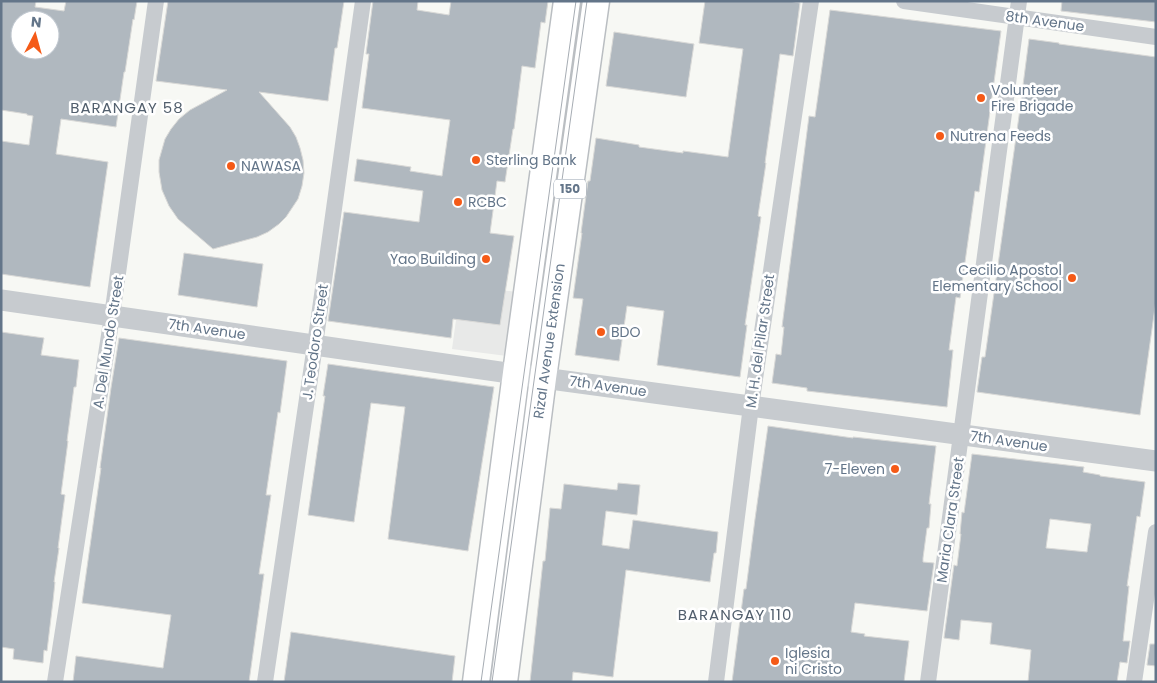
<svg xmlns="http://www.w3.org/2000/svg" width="1157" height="683" viewBox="0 0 1157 683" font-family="Poppins,sans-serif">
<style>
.built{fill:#e8e9e8}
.building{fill:#b0b8bf;stroke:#d9d9d7;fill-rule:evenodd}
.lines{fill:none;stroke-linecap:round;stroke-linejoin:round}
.primary-casing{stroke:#babec2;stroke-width:29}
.minor{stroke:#c7cbcf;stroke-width:16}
.tertiary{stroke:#c7cbcf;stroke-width:21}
.primary{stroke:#fff;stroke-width:26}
.tram{stroke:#a6acb3;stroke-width:1}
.poi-dot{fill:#f55a17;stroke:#fff;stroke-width:2}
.labels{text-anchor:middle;stroke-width:5;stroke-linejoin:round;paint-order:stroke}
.shield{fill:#fff;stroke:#929eac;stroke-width:1}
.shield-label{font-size:12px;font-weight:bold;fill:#637589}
.street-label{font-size:14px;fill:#637589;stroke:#fff}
.poi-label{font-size:14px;fill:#637589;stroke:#fff;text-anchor:start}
.neighbourhood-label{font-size:15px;letter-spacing:1px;fill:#525f6d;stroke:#fff}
</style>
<rect width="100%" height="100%" fill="#f7f8f4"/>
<path class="built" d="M461,284L516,292L507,356L452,349Z"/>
<path class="building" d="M1,1H36L35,7L64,11L66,1H137L134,20L133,19L125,72H124L116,127L61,119L56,154L108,162L90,287L1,274V141L29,145L33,116L27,115V114L1,110ZM20,20H50V50H20Z
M168,1H344L337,48H335L328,101L259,92L290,127L296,137L300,148L303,160L304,173L302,186L298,199L286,217L279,224L268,232L257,237L213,249L178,219L169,206L162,190L159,172V160L165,139L171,129L179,119L190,110L227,90L156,81Z
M373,1H418L417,10L449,15L451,1H548L545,23L541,22L535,68L522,66L514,129H513L505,182L497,181L490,233L514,236L500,325L453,319L451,338L328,321L344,212L419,222L423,191L354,181L357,159L411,167L410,171L442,176L450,120L362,108L369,54H366Z
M705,1H789L800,3L793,56L780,54L765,163H766L758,216L761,217L745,325H747L740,377L657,365L664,311L627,306L619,361L575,355L583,299L573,298L582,233H581L588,181H590L596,138L639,145V147L683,153V151L728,157L743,49L699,43Z
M1062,1H1156V22L1061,11Z
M830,10L1001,31L979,192L975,191L960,298L956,297L949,350H953L947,407L807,391V388L772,383L776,354L781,355L784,327H782L809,116L815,117Z
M614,32L694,44L686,97L606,86Z
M1029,39L1059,43V44L1156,57V300L1140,415L977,392L982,357H985L1019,116Z
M184,253L263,264L257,307L178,295Z
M1,332L44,338L41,355L79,360L76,387H74L67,441H68L61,494L65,495L58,548H59L54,582H55L53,601L47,651L44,650L43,663L13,659L14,649L1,647Z
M119,338L287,361L280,413L278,412L266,495H271L259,574H264L249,682H73L76,656L163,668L171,615L82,603L101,468H100L111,388Z
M328,364L494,387L468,551L388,539L405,407L371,403L354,522L308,515L325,396H323Z
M768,426L853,438V437L936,446L929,504H931L929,528H927L923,558V562L934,563L927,611L855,603L851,632L865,634L864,636L909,641L904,682H732L744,589H746L755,519Z
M972,454L1084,467L1083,472L1100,475V476L1145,482L1140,517L1137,516L1127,586H1129L1123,641H1130L1127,663L1120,662L1117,682H1028L1031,650L990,644L992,623L961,620L959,640L944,638L954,565L957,566L961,534H960L962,512L964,513ZM1050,519L1091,524L1087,552L1046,548Z
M618,483L640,485L637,515L606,511L602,545L629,549L633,520L718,532L716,553H714L710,582L626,570L613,677L573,672L572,682H530L543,561H545L550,508L561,509L564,484L617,490Z
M291,632L455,656L452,682H284Z
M1150,644H1156V666L1147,665Z"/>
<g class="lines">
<g class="primary-casing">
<path id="primary" d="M476,682L516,373L567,1
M504,682L543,378L596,1"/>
</g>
<path class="minor" d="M904,1L1156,37
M55,682L112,316L156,1
M265,682L315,345L363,1
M716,682L751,406L811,1
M928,682L1019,1
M1134,682L1156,532"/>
<path class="tertiary" d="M1,300L543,378L1156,461"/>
<use href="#primary" class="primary"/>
<path class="tram" d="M481,682L576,1
M492,682L587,1"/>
</g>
<g class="poi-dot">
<circle cx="981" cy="98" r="5"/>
<circle cx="940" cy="136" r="5"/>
<circle cx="476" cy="160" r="5"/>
<circle cx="231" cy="166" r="5"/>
<circle cx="458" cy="202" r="5"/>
<circle cx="486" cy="259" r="5"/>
<circle cx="1072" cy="278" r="5"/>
<circle cx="601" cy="332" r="5"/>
<circle cx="895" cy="469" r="5"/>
<circle cx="775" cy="661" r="5"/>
</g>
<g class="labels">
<rect class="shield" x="554" y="179.5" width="32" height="19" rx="4"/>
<g class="shield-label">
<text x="570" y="193">150</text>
</g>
<g class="street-label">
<text transform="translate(1045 21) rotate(8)" y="5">8th Avenue</text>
<text transform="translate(207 329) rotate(8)" y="5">7th Avenue</text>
<text transform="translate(549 341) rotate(-82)" y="5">Rizal Avenue Extension</text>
<text transform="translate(760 341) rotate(-82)" y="5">M. H. del Pilar Street</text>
<text transform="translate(108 342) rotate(-81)" y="5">A. Del Mundo Street</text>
<text transform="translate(315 342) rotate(-82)" y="5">J. Teodoro Street</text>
<text transform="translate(608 386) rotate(8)" y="5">7th Avenue</text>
<text transform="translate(1009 441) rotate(8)" y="5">7th Avenue</text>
<text transform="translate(950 520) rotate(-82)" y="5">Maria Clara Street</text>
</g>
<g class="poi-label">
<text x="991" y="95">Volunteer<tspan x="991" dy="16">Fire Brigade</tspan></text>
<text x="950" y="141">Nutrena Feeds</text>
<text x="486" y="165">Sterling Bank</text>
<text x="241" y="171">NAWASA</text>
<text x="468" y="207">RCBC</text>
<text x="476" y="264" text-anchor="end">Yao Building</text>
<text x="1062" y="275" text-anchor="end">Cecilio Apostol<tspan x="1062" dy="16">Elementary School</tspan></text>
<text x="611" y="337">BDO</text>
<text x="885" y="474" text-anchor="end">7-Eleven</text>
<text x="785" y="658">Iglesia<tspan x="785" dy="16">ni Cristo</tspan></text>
</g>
<g class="neighbourhood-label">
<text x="127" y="113">BARANGAY 58</text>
<text x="735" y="620">BARANGAY 110</text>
</g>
</g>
<rect width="1157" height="683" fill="none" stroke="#637589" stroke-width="5"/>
<g transform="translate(35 35) rotate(6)"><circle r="24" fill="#ffffff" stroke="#c1c8d0"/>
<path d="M0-4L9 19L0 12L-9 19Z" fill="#f55a17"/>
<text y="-8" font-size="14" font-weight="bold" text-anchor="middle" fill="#637589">N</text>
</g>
</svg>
